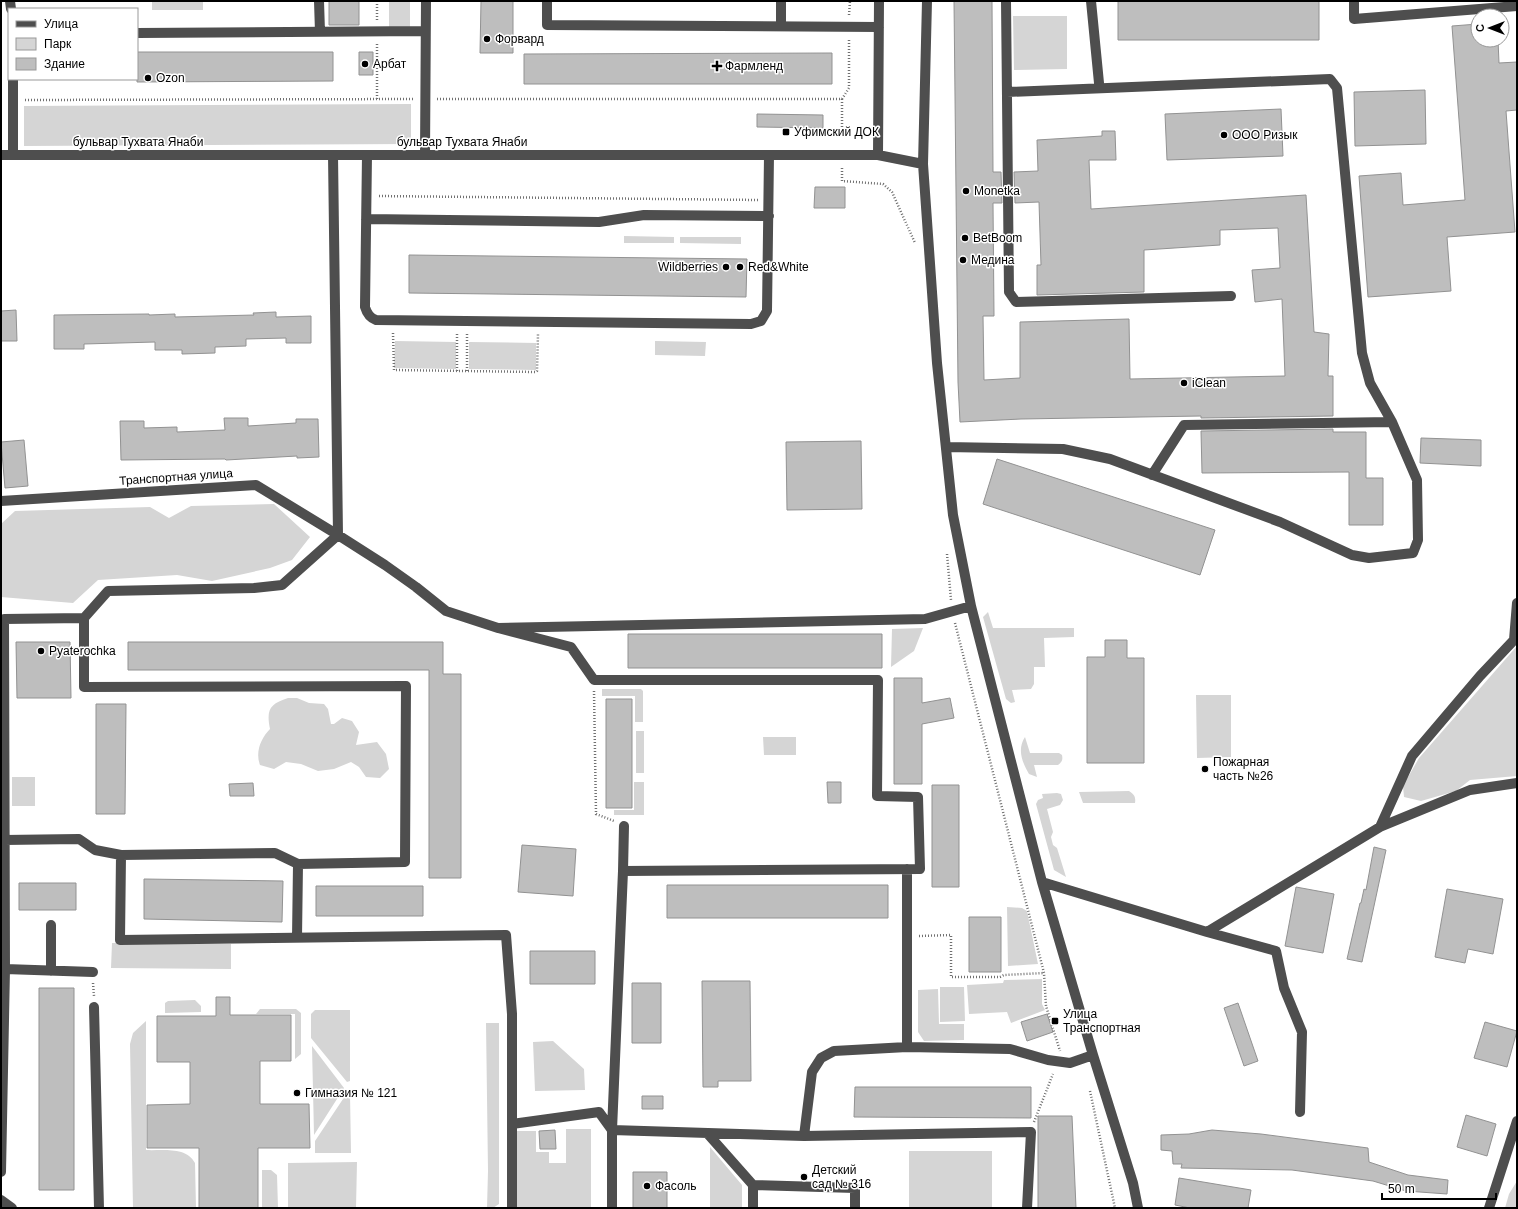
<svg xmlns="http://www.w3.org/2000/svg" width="1518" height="1209" viewBox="0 0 1518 1209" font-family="Helvetica,sans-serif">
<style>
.green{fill:#d5d5d5}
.building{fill:#bebebe;stroke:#929292}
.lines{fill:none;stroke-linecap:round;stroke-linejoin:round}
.path{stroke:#707070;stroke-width:2.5;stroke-dasharray:1 2;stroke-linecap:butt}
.minor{stroke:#4e4e4e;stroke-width:10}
.poi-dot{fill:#000;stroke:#fff;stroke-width:1.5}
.labels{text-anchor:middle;stroke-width:3;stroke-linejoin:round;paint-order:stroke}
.poi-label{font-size:12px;fill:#000;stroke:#fff;text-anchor:start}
.street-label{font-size:12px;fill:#000;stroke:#fff}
</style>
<rect width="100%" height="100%" fill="#fff"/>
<path class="green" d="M152,1H203V10H152Z
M389,1H410V27H389Z
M1013,16H1067V69L1014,70Z
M411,104V144L24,146V106Z
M624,236L674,237V243H624Z
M680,237H741V244L680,243Z
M395,341L456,342V369L394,368Z
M655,341L706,342L705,356L655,355Z
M469,342L536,343V370L469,369Z
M274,504L310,537L292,560L270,568L212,581L177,575L98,580L73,603L1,597V524L15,511L150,507L169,518L191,506Z
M988,612L993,628H1074V637L1044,638L1045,667H1034V684L1031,689L1012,690L1015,702L1011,703L1006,699L983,617Z
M923,628L914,651L891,667L892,629Z
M1517,646V776L1470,780L1456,791L1421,801L1404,797L1403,786L1419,758Z
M602,689H641L643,691V722H635V696H602Z
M1196,695H1231V757L1197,758Z
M288,698H297L309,703L324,704L328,709L331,724H334L342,718L352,721L359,732L356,745L377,742L386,754L389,769L380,778L366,777L359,767L351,762L334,769L318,771L301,764L286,762L274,769L260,765C255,752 261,738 270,729C266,709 270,704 288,698Z
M636,731H644V773H636Z
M763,737H796V755H764Z
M1025,737L1030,753H1059L1062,755C1063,760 1062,762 1058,765H1034L1037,777L1029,774C1022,762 1017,749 1025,737Z
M12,777H35V806H12Z
M634,782H644V815H614V810H634Z
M1129,791C1134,794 1136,797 1135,803H1083L1079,792Z
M1057,793L1061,794L1063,800L1060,805L1047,809L1053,832L1051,837L1053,845L1057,848L1066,877L1054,870L1036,804L1038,800L1043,798L1042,794Z
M1007,907L1022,908L1027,911L1038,964L1008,966Z
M112,943L231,944V969L111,968Z
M1042,979V1004L1045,1010L1011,1023L1007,1012L969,1014L967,985L1003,983L1004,980Z
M940,987H964L965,1021L940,1022Z
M938,989L939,1024H964V1040L924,1041L918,1032V990Z
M195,1000L201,1006V1012L165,1013V1003L168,1001Z
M260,1009H296L301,1013V1054L295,1059V1014H256Z
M315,1010H350V1081L347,1082L311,1038V1014Z
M146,1021V1150C161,1151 186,1146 195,1163L196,1208H133L130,1044L133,1033Z
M486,1023H499V1204L493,1208H487L488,1171Z
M553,1041L584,1069L585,1090L535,1091L533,1042Z
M312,1046L344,1088L314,1135Z
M347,1093L350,1094L351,1153H315V1141Z
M566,1129H591V1208H517V1131H536V1152H549V1163H566Z
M710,1147L742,1185V1208H710Z
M909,1151H992V1208H909Z
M357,1162L356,1208H288V1163Z
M262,1170H271L277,1175L278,1208H262Z
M1517,1181V1208H1505L1509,1194Z"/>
<path class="building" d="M329,1H359V25H329Z
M481,1H513V53H480Z
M954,1H992L993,172H1001L1002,203H993L994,316H983L984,380L1020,378V322L1129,319L1130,379L1285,376L1282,299L1255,302L1252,270L1280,268L1278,228L1220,230V245L1144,250V292L1037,295V265H1041L1039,202L1015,203L1014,172L1038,171L1037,140L1102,136V131H1115L1116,160H1089L1091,209L1306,195L1314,332L1329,334L1328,376H1333V416L1201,418V416L1021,419L960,422L958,382Z
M1118,1H1319V40H1118Z
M1478,24V40H1498L1499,63L1517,62V110L1506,111L1515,232L1447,237L1451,291L1368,297L1359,176L1401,173L1403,205L1465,200L1452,26Z
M137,52H333V81L137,82Z
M359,52H373V75H359Z
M832,53V84H524V54Z
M1425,90L1426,144L1355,146L1354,92Z
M1281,109L1283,156L1167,160L1165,114Z
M757,114L823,115V128L757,127Z
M815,187H845V208H814Z
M409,255L747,259L746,297L409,293Z
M16,310L17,341H1V311Z
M276,312V317L311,316V343H286V338L246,339V346L215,347V353L182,354V350H155V342L84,344V349H54V315L149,314V315L175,314V317L254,315L253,313Z
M224,418H248V426L296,423V419H318L319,457L297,458V456L226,460L225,459L121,460L120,421H144V428L177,427V432L225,430Z
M1333,429V432H1366V478H1383V525H1349V472L1202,473L1201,431Z
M1421,438L1481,440V466L1420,463Z
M24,440L28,486L5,488L1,442Z
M861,441L862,509L787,510L786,442Z
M997,459L1215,530L1200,575L983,504Z
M628,634H882V668H628Z
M1105,640H1127V658H1144V763H1087V657H1105Z
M16,642H70L71,698H17Z
M128,642H443V674H461V878H429V670H128Z
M894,678H922V703L950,698L954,718L922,724V784H894Z
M606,699H632V808H606Z
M96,704H126L125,814H96Z
M827,782H841V803H828Z
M253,783L254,796H230L229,784Z
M932,785H959V887H932Z
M522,845L576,849L573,896L518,892Z
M1374,847L1386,850L1362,962L1347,959L1360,903H1361L1364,889L1366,890Z
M144,879L283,881L282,922L144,919Z
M19,883H76V910H19Z
M667,885H888V918H667Z
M316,886H423V916H316Z
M1296,887L1334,894L1323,953L1285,946Z
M1447,889L1503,899L1493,954L1468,949L1465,963L1435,957Z
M969,917H1001V972H969Z
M530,951H595V984H530Z
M702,981H750L751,1081H718V1087H703Z
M632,983H661V1043H632Z
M39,988H74V1190H39Z
M216,997H230V1015H291V1061H260V1104H309L310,1148H258V1208H199V1148H147V1105L190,1104V1062H157V1016H216Z
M1238,1003L1258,1061L1244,1066L1224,1008Z
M1047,1014L1053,1032L1027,1041L1021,1022Z
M1485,1022L1517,1031L1507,1067L1474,1058Z
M855,1087H1031V1118L854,1117Z
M642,1096H663V1109H642Z
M1466,1115L1496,1124L1487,1156L1457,1147Z
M1038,1116H1072L1076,1208H1038Z
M555,1130L556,1149H540L539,1131Z
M1212,1130L1261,1134L1368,1148L1369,1162L1408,1175L1448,1180L1447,1194L1406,1191L1373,1181L1292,1170L1181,1168L1182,1164H1173L1172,1151L1161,1150V1135L1189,1134Z
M633,1172H667V1208H633Z
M1179,1178L1251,1190L1248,1208H1190L1175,1205Z"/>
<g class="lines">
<path class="path" d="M849,15L850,1
M377,20V1
M377,99V43
M437,99H842V138
M842,99L849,88V38
M25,100L414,99
M842,168V181L883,184L892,192L915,243
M379,196L758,200
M393,333L394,370L536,372L537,371L538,334
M457,371V333
M467,371V333
M947,554L951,600
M955,623L1044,973L1046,1006L1060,1051
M594,691L596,814L614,821
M919,936L951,935V977H1000L1004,975L1044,973
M93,983L94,996
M1090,1091L1115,1208
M1034,1122L1053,1074"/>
<path class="minor" d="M10,1L11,9
M319,1L320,32
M547,1V25L879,27
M781,1V26
M927,1L923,164L937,363L953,515L971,606L1042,882L1093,1055L1133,1183L1138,1208
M1006,1L1009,292L1016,302L1231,296
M1091,1L1099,83
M1354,1V19L1517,6
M137,33L425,31
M13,79V155
M1,155H878L923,164
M333,155L338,535L385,565L416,587L446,611L498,628L925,619L971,606
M367,155L365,307C367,314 370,318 376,320L751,324L761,321L767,311L769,155
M425,155L426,1
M878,155L879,1
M366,219L599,222L644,215L769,216
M946,447L1063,449L1110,459L1280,522L1352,555L1369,558L1413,553L1418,540L1417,480L1392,422L1370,383L1362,353L1337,88L1330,79L1007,92
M1152,475L1184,425L1392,422
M1,501L256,485L338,535L282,585L254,588L108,591L84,618L4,619L5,969L1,1172
M84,618V687L406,686L405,862L298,864L297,938
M498,628L571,647L594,680H878L877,796L918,797L920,869L623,871L612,1130
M1380,827L1470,790L1517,783
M4,840L79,839L95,850L121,855L120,940L506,935L512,1014V1208
M121,855L275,853L298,864
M907,869V1047
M623,871L624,826
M1042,882L1207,932L1276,951L1284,988L1302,1032L1300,1112
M51,925V971
M1207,932L1380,827L1412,756L1480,676L1514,640L1517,603
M5,969L93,972
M94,1007L99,1208
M512,1124L599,1112L612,1130
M707,1133L753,1185L855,1188V1208
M804,1136L812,1072L821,1058L834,1051L907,1047L1010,1049L1048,1060L1070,1063L1093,1055
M1,1200L12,1208
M612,1208V1130L804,1136L1031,1132L1027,1208
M753,1208V1185
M1489,1208L1517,1121"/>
</g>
<g class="poi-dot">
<circle cx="487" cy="39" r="4"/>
<circle cx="365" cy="64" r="4"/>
<path d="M715 60h4v4h4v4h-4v4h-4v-4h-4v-4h4z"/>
<circle cx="148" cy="78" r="4"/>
<rect x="782" y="128" width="8" height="8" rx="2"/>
<circle cx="1224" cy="135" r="4"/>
<circle cx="966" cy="191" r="4"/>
<circle cx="965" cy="238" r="4"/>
<circle cx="963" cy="260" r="4"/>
<circle cx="726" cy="267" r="4"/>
<circle cx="740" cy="267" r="4"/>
<circle cx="1184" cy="383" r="4"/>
<circle cx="41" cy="651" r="4"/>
<circle cx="1205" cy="769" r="4"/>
<rect x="1051" y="1017" width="8" height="8" rx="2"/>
<circle cx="297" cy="1093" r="4"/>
<circle cx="804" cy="1177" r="4"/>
<circle cx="647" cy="1186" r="4"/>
</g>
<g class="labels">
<g class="poi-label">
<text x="495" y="43">Форвард</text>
<text x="373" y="68">Арбат</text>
<text x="725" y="70">Фармленд</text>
<text x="156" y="82">Ozon</text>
<text x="794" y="136">Уфимский ДОК</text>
<text x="1232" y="139">ООО Ризык</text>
<text x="974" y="195">Monetka</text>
<text x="973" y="242">BetBoom</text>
<text x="971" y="264">Медина</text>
<text x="718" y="271" text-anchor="end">Wildberries</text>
<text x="748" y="271">Red&amp;White</text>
<text x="1192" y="387">iClean</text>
<text x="49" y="655">Pyaterochka</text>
<text x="1213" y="766">Пожарная<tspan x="1213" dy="14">часть №26</tspan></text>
<text x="1063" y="1018">Улица<tspan x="1063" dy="14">Транспортная</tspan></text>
<text x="305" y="1097">Гимназия № 121</text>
<text x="812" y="1174">Детский<tspan x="812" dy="14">сад № 316</tspan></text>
<text x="655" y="1190">Фасоль</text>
</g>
<g class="street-label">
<text x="138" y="146">бульвар Тухвата Янаби</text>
<text x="462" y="146">бульвар Тухвата Янаби</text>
<text transform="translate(176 477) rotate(-4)" y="4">Транспортная улица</text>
</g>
</g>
<rect width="1518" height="1209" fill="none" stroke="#000000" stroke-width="4"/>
<rect x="8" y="8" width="130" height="72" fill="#ffffff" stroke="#999999"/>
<rect x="16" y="21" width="20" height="6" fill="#4e4e4e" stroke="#999999"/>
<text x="44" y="28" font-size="12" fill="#000000">Улица</text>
<rect x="16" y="38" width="20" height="12" fill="#d5d5d5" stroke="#999999"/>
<text x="44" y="48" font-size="12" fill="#000000">Парк</text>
<rect x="16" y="58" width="20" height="12" fill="#bebebe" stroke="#999999"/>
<text x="44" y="68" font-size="12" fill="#000000">Здание</text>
<g transform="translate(1490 28) rotate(270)"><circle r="19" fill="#ffffff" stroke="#999999"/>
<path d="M0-3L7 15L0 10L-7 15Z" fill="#000000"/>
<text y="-6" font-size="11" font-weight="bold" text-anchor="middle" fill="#000000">С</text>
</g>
<path d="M1382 1193v6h114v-6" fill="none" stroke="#000000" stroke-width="2"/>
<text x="1388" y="1193" font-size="12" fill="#000000" stroke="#ffffff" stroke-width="3" paint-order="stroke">50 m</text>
</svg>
